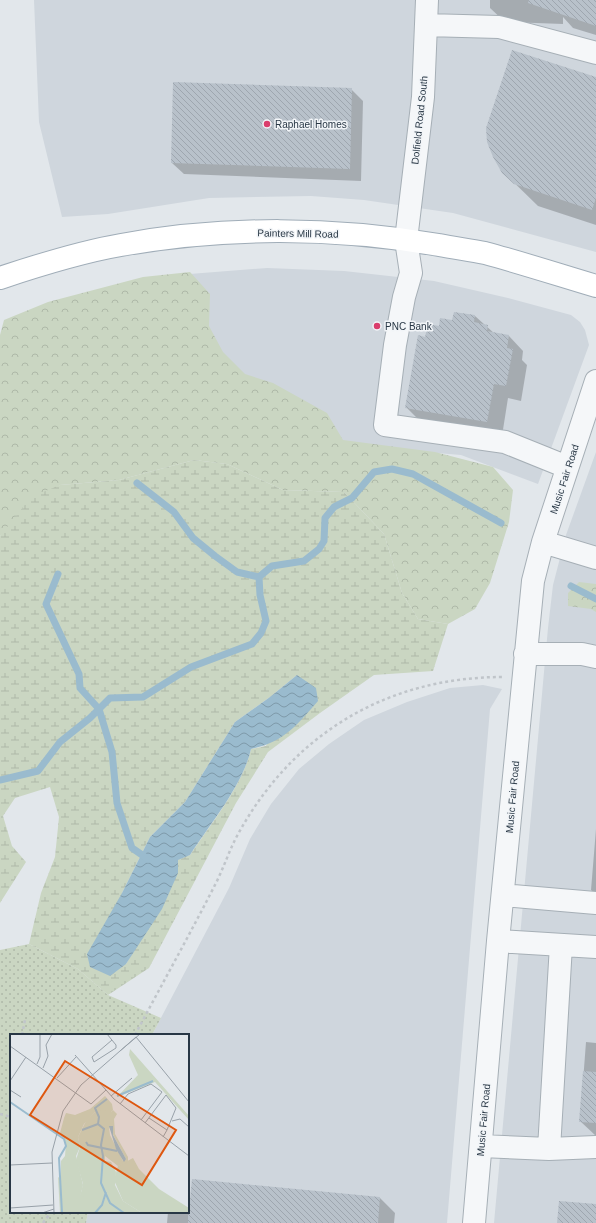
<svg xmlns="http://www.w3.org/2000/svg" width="596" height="1223" viewBox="0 0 596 1223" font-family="Arial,sans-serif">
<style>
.built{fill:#cfd6dd}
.grass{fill:url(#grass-dots)}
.forest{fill:url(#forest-crowns)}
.wetland{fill:url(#wetland-marsh);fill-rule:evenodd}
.water{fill:url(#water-waves)}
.shadow{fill:#0003}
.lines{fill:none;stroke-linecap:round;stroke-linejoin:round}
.stream{stroke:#9abbce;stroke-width:7}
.building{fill:url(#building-back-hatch)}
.minor-casing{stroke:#a6afb6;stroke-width:24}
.major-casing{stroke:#a0adb8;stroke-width:24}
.path{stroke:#c0c5ca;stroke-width:2.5;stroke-dasharray:3 3;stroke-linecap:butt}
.minor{stroke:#f5f7f9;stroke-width:22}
.major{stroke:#fff;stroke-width:22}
.poi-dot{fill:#da3d6c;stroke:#f2f5f8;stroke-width:1.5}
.labels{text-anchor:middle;stroke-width:3;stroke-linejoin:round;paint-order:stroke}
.street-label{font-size:10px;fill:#283745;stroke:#f2f5f8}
.poi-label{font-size:10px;fill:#283745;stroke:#f2f5f8;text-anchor:start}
.inset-river{fill:none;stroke:#9abbce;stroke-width:2}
.inset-road{fill:none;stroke:#98a1a9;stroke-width:1}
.view{fill:#de570f;fill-opacity:0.15;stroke:#de570f;stroke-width:2}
.inset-edge{fill:none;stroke:#283745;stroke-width:2}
</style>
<defs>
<pattern id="grass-dots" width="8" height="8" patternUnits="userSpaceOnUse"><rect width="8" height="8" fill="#cad6c2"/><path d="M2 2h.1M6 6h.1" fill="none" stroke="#aeb8a8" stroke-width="1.8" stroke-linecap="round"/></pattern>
<pattern id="forest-crowns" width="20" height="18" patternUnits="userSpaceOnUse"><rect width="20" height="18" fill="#cad6c2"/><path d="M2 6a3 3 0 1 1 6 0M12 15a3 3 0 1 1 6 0" fill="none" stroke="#aeb8a8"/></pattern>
<pattern id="wetland-marsh" width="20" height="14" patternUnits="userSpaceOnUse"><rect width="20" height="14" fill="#cad6c2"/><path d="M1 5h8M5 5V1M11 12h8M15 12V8" fill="none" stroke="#aeb8a8"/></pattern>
<pattern id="water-waves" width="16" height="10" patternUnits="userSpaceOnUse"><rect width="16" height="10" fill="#9abbce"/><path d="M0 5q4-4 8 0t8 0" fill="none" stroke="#7e99a9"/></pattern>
<pattern id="building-back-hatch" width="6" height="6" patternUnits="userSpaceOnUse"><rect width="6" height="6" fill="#b8c1ca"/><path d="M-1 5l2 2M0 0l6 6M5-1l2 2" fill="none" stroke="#9ea6af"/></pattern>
</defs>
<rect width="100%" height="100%" fill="#e2e7eb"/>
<path class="built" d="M34,0H596V252L453,213L364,200L311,196L209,198L108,214L62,217L39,122Z
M267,268L344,271L434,281L508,298L571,315L580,322L585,330L589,345L538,484L461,455L138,428L177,275Z
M596,452V1223H494L548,628L553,585L566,535Z
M483,685L502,689L490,709L447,1223H86L88,1212H188V1035H152L229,888L250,839L271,804L299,769L329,744L364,720L407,702L450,688Z"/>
<path class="grass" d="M29,944L78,969L108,995L161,1018L152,1035H11V1212H88L86,1223H0V950Z"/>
<path class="forest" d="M190,272L210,294L209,326L223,352L245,374L273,383L327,413L343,440L435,452L493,467L513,490L509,522L490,583L475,609L448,624L418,619L402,593L384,534L344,492L283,490L227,464L194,460L119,480L60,485L0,536V335L4,320L48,302L143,277Z
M579,582L596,584V612L591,609L568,606V593Z"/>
<path class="wetland" d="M194,460L227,464L283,490L344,492L384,534L402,593L418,619L448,624L433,671L374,675L320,713L268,752L236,803L149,968L108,995L78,969L29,944L41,893L55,857L59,817L50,787L15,798L3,816L12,846L26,862L0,903V536L31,497L60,485L119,480ZM297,675L266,746L251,749C243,785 210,825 190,855L177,860L136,947L126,964L122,893L150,837L185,802L235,722L270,697Z"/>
<path class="water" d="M297,675L316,688L318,701C296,726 284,742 251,749C243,785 210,824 190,855L178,860V873L162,909L126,964L110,976L90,967L87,954L122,893L150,837L185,802L235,722L270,697Z"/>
<path class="shadow" d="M490,0H596V35L573,28L563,17V24L505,22L490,8Z
M596,78V225L538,206L503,172Z
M351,89L363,101L361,181L184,174L172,163Z
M475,316L495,334L509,336L523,351L522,360L527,365L521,401L508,398L502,436L421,422L406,407L426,338L440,327L453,321Z
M596,829V895L591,890Z
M586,1042L596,1043V1136L580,1121Z
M380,1198L395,1213L394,1223H167L168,1212H188V1201Z"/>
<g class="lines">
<path class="stream" d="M137,483L174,512L193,538L215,556L237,572L259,577
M58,574L46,604L79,674L80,688L99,709L112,752L117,803L132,848L148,859
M571,586L596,599
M0,780L38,771L60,742L90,718L110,698L143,697L191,667L252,644L261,633L266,621L260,595L259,577L272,566L304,561L319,549L324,541L325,518L334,507L352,498L374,472L392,469L413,474L501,523"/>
</g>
<path class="building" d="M529,0H596V26L528,3Z
M512,50L596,77V198L592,210L514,184L502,173L493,157L487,142L486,128Z
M173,82L352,88L350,169L171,163Z
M454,312L475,315L474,322L488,325L487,331L509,335L507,348L513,349L506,386L494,384L487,422L405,408L418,335L425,337L428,324L439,326L440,318L452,320Z
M583,1071L596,1072V1123L579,1122Z
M192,1179L380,1197L378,1223H188V1200H190Z
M559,1201L596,1204V1223H557Z"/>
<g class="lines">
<g class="minor-casing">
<path id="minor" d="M427,0L423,97L406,240L411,273L404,297L395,345L385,425L505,442L567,467
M426,25L499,27L596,53
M543,542L596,558
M525,654H582L596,657
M503,895L596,903
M498,941L596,947
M481,1146L549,1149L561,945
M549,1149L596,1147
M474,1223L498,941L533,581L543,542L596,381"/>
</g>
<g class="major-casing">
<path id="major" d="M0,278C39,265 80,252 121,245C225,226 335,227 439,245C454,248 470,250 485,253C522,263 559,275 596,286"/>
</g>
<path class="path" d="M22,1035L25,1020
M135,1035C162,984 190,934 216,883C224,867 229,851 237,836C292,734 387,677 503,677
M0,1114L11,1117
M43,1223L51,1212"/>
<use href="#minor" class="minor"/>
<use href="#major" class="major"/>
</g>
<g class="poi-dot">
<circle cx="267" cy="124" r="4"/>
<circle cx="377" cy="326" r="4"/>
</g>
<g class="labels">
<g class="street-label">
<text transform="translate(419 120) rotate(-84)" y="4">Dolfield Road South</text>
<text transform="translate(298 233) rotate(1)" y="4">Painters Mill Road</text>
<text transform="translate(564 479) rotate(-72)" y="4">Music Fair Road</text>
<text transform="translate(512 797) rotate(-85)" y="4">Music Fair Road</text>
<text transform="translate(483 1120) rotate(-85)" y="4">Music Fair Road</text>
</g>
<g class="poi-label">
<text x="275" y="128">Raphael Homes</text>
<text x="385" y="330">PNC Bank</text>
</g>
</g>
<g transform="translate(10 1034)">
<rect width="179" height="179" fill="#e2e7eb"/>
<path d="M123,124L129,135L149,155L179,174V179H132L113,167L104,146L108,132Z" fill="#cad6c2"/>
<path d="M120,15L179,82V86L145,48L107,63L128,41L119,21ZM95,62L102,70L103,76L101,78H85L74,90L68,103L70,113L66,122L73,151L70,163L51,165V127L55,122L56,109L50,99L54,84L56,79L65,81L80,75Z" fill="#cad6c2"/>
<path d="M91,76L101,78L103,76L107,80L104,85L105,100L118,123V128L108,132L95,122V127L101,128L106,138L105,151L113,167L132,179H92L70,163L73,150L66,126L70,113L68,103L76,87L85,78ZM99,93L116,125L113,127L100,101Z" fill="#cad6c2" fill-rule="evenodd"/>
<path d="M48,143L95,179H50Z" fill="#cad6c2"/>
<path d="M99,92H103V101L116,125L114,128L106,115Z" fill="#9abbce"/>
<path class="inset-river" d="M107,62L143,47M97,65L85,74L89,83L88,90L94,95L91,111L93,122L91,149L100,169L114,179M0,68L54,105L56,112L49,124L52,179M72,96L88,90M76,108L78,111L107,117M85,179L92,171L96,158"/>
<path class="inset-road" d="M97,0L106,11V14L84,28L82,23L102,6M126,3L179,68M0,12L81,70L96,56M110,17L130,0M65,21L104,65L179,122M27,30L30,23V0M33,34L38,22L36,11L42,0M47,44L66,23M0,47L16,23M0,56L11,63M101,62L122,44M110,70L118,60L141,50L152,58L131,86M139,84L157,96L153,103M162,87L170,85L179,93M135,89L156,61L166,74L157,96M0,131L42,129M0,174L43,171M32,179L44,175M44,179L42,118L53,77L71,51L126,3"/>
<path class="view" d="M55,27L166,96L132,151L20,81Z"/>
<rect width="179" height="179" class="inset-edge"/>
</g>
</svg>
